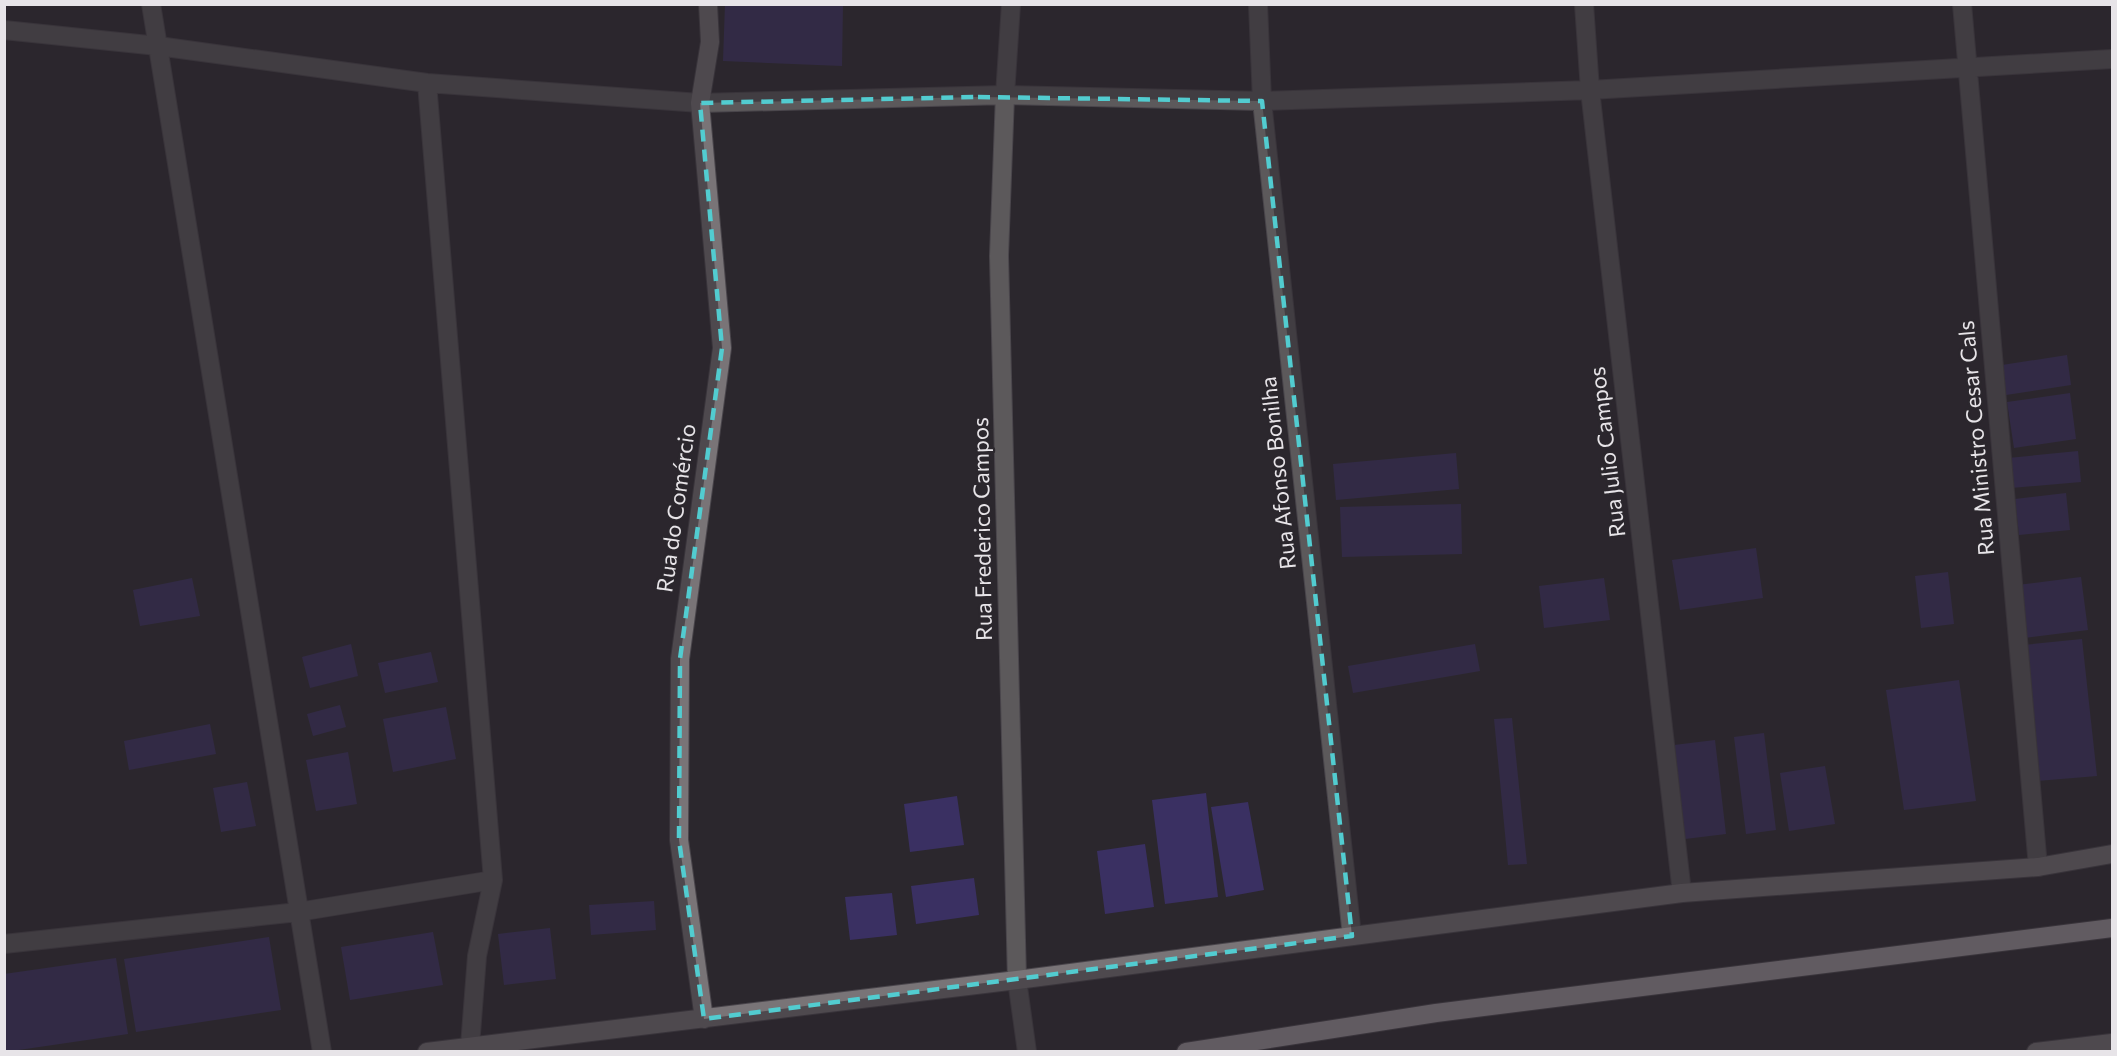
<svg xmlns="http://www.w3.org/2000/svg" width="2117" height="1056" viewBox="0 0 2117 1056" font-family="Commissioner,sans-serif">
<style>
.building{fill:#3a3062}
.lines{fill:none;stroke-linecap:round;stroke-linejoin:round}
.street-casing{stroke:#49454b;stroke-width:20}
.secondary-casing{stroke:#49454b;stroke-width:20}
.highway-casing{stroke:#49454b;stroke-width:20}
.street{stroke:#5c595b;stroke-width:18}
.secondary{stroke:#797477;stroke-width:18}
.highway{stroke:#a39ba1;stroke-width:18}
.marked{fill:none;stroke:#52ccd0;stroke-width:4.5;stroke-dasharray:12 8;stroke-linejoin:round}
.labels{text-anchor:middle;stroke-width:4.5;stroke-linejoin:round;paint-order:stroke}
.street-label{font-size:22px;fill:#e7e4e8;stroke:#2b272d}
</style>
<rect width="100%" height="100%" fill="#2b272d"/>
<path class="building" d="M725,4H843L842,66L723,61Z
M2067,355L2071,385L2006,395L2002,365Z
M2070,393L2076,439L2014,448L2007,402Z
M2078,451L2081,482L2011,488L2008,458Z
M1456,453L1459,489L1336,500L1333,464Z
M2066,493L2070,530L2019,535L2015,499Z
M1461,504L1462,554L1342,557L1340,507Z
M1756,548L1763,598L1680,610L1672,560Z
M1948,572L1954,624L1921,628L1915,576Z
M2081,577L2088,630L2024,638L2017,585Z
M192,578L200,616L140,626L133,590Z
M1604,578L1610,620L1544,628L1539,586Z
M2082,639L2097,776L2037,781L2023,645Z
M351,644L358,676L310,688L302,657Z
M1475,644L1480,671L1353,693L1348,666Z
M431,652L438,682L385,693L378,663Z
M1959,680L1976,801L1904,810L1886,690Z
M340,705L346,727L313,736L307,714Z
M446,707L456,759L393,772L383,719Z
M1512,718L1527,864L1508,865L1494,719Z
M210,724L216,754L129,770L124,741Z
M1764,733L1776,830L1746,834L1734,737Z
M1715,740L1726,834L1685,839L1674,745Z
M348,752L357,804L316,811L306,760Z
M1825,766L1835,824L1789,831L1780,773Z
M247,782L256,826L221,832L213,788Z
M1206,793L1218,897L1165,904L1152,800Z
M957,796L964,845L910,852L904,804Z
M1248,802L1264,890L1226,897L1211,807Z
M1145,844L1154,907L1105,914L1097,851Z
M974,878L979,915L916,924L911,886Z
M892,893L897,935L850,940L845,897Z
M654,901L656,930L591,935L589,905Z
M550,928L556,979L504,985L498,934Z
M433,932L443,985L350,1000L341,947Z
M269,937L281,1010L136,1032L124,959Z
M116,958L128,1034L5,1052L4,974Z"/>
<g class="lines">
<g class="street-casing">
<path id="street" d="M151,4L322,1052
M1011,4L1005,95L999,256L1017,980L1027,1052
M1258,4L1262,101L1352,936
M1584,4L1590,90L1682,893
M1962,4L2038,867
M4,30L158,46L427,83L700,103L1005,95L1262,101L1590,90L2112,59
M427,83L493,880L477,956L470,1046
M4,944L298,912L493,880"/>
</g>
<g class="secondary-casing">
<path id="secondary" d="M704,1019L679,840L680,659L722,348L700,103L710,42L708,4
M427,1052L1017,980L1682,893L2038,867L2112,854
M2036,1052L2112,1043"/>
</g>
<g class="highway-casing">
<path id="highway" d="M1186,1052L1436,1013L2112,928"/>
</g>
<use href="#street" class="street"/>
<use href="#secondary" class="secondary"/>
<use href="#highway" class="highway"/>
</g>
<path d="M0 0H2117V1056H0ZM978,97L1262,101L1352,936L704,1019L679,840L680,659L722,348L700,103Z" fill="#2b272d" fill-opacity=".55" fill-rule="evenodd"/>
<path class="marked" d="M978,97L1262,101L1352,936L704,1019L679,840L680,659L722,348L700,103Z"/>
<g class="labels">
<g class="street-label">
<text transform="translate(1976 438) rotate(-95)" y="8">Rua Ministro Cesar Cals</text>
<text transform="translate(1607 452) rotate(-97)" y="8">Rua Julio Campos</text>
<text transform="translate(1278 473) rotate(-96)" y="8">Rua Afonso Bonilha</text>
<text transform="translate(676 508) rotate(-82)" y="8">Rua do Comércio</text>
<text transform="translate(982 529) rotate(-91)" y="8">Rua Frederico Campos</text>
</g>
</g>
<rect width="2117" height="1056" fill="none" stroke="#e7e4e8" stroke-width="12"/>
</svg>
